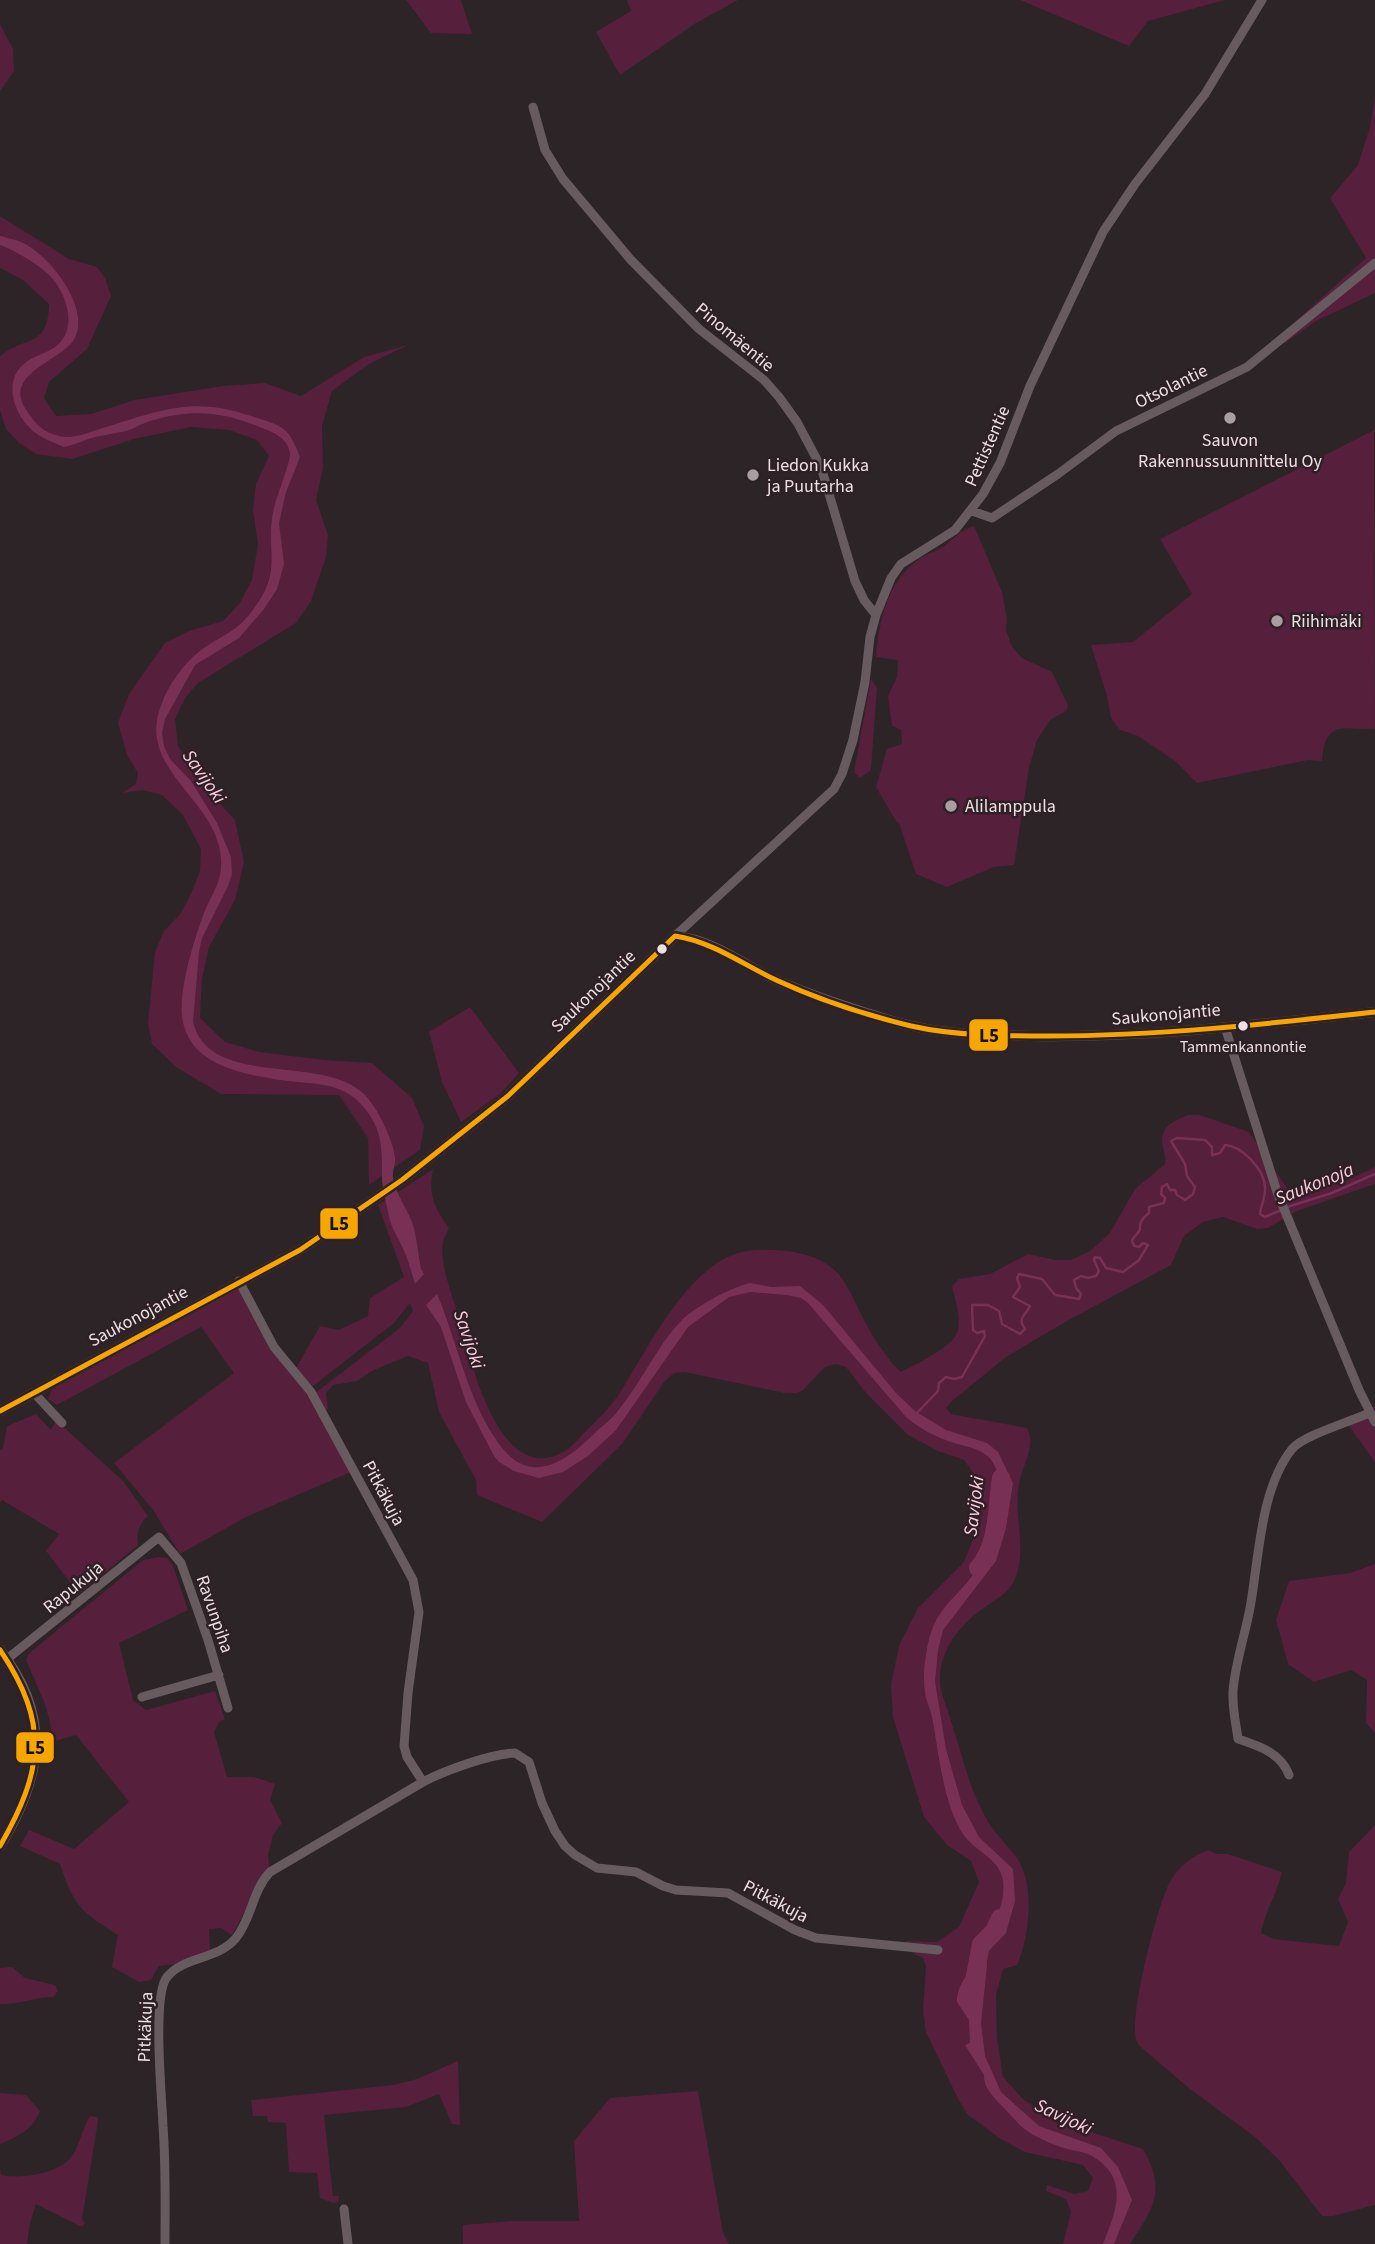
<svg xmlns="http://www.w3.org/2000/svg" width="1375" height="2244" viewBox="0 0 1375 2244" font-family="'Source Sans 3',sans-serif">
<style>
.green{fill:#561f3b}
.water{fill:#783154}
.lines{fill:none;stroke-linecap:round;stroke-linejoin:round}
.stream{stroke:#783154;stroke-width:2.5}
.river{stroke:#783154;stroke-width:18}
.minor{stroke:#675b5f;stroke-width:9}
.tertiary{stroke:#675b5f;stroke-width:10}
.bus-1-casing{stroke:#2f2026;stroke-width:10}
.bus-1{stroke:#f7a600;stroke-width:5}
.poi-dot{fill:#a89fa2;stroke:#2f2026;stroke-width:2.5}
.bus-dot{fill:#ebe1e5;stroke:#2f2026;stroke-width:2.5}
.labels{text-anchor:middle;stroke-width:5;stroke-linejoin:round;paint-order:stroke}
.bus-label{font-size:16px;fill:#ebe1e5;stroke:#2f2026}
.street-label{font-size:18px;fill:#ebe1e5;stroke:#2f2026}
.poi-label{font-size:18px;fill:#ebe1e5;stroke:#2f2026;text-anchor:start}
.water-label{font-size:19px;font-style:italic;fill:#fdcee1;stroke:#2f2026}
.line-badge{stroke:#2f2026;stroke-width:2.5}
.pale-badge-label{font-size:19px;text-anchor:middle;font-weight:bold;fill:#111}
</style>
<rect width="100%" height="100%" fill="#2c2427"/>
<path class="green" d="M406,0H461L472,34L431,33Z
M627,0H738L696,23L620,75L596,32L631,11Z
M1020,0H1225L1148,21L1129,46Z
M0,24L13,49L14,71L0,91Z
M1375,97V293L1316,321L1285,343L1278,337L1366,258L1330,198L1358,165L1370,127Z
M0,216L69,259L97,267L105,278L111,296L87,349L49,382L44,398L56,416L91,414L135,400L223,386L265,383L301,396L364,357L408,345L369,364L332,391L322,426L323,468L316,500L328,535L326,557L311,601L296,623L198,683L185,698L175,719L178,746L213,796L235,820L244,862L235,900L209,947L202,979L200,1018L225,1042L259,1052L325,1060L372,1063L412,1098L424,1126L420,1150L369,1185L368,1138L339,1095L221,1094L176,1067L152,1044L148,1023L155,952L164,931L180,914L191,894L200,871L201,849L183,815L162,795L143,790L122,793L136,784L138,773L127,755L118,723L129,694L165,643L189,631L223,621L240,603L252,580L258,544L253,510L256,484L269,456L257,440L229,430L191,427L134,439L72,459L36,454L19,443L6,429L0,410V356C27,335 48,348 49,304L23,280L0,268Z
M1374,430L1375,729C1341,729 1325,720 1322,761L1308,760L1197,783L1175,761L1138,736L1120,730L1111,718L1107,696L1091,645L1133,642L1192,594L1160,539Z
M974,526L1002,592L1007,619L1006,630L1012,647L1022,658L1052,672L1068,705L1066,711L1050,720L1037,740L1029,768L1014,865L994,867L947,887L916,874L899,823L896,821L876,787L887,749L902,744L901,730L892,726L888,696L897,677L898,660L876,657C879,620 887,583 918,560C926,554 935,552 943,547C954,538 960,530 974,526Z
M871,679L877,688L871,770L860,778L854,772Z
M470,1007L519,1073L500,1094L461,1122L442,1082L429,1032Z
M1188,1115H1200L1249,1132L1289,1191L1343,1182L1375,1167V1184L1297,1211L1268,1228L1257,1229L1223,1217L1203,1222L1184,1236L1171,1265L1067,1321L1006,1357L951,1402L946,1408L951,1414L1027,1428C1037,1445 1022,1466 1019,1484C1013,1515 1029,1554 1013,1583C1006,1595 996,1599 985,1607C961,1623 939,1651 940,1680C940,1693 948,1709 951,1721C962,1753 968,1786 985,1816C993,1832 1006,1843 1017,1858C1035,1884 1030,1937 1017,1965L1003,1969L996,1995L997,2038L1003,2077L1024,2100L1058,2121L1143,2149C1167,2190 1153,2209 1130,2244H1063L1071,2212L1066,2199L1046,2191L1047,2185L1074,2194L1088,2191L1093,2178L1083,2165L1025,2152L1001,2139L968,2115L958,2099L926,2032L923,2012L926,1966L923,1958L906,1950V1941L937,1942L959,1927L979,1882L971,1861L947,1845L924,1817L893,1717L891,1685L899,1646L918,1608L964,1562L977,1529L978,1480L964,1460L938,1451L908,1435L866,1393L846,1367L836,1364L825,1367L803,1390L797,1393H784L685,1372L674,1373L664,1382L623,1443L542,1522L477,1495L476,1480L439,1412L428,1363L408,1356L374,1370L357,1381L333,1385L326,1393L328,1408L325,1411L315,1393L400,1328L413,1311L410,1303L394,1323L312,1387L296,1368L320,1326L339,1330L368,1316L370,1298L404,1277L378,1205L433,1169C428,1195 434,1207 449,1228C447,1232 444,1238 443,1242C439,1266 455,1302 461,1325C472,1366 501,1489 565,1451C572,1447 578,1439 584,1433C596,1421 609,1409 619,1394C649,1348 693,1251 756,1250C788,1249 827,1253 845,1283C858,1305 866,1328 881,1348C887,1356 893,1366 901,1372C915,1365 949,1348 956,1335C963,1322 955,1299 952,1286L959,1279L990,1274L1028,1254L1055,1260H1071L1090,1251L1110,1233L1135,1189L1165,1164C1166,1157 1164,1154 1163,1147C1158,1128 1173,1121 1188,1115Z
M238,1289L313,1403L351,1472L246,1517L180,1554L153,1510L114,1463L234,1373L201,1327L57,1405L48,1399L52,1389Z
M1375,1407V1462L1343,1418Z
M36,1414L51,1430L56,1420L123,1481L148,1516C138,1525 137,1532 138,1545L79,1594L46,1551L59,1534L2,1500L0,1503V1450L3,1448L7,1426Z
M159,1557L167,1558L173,1566L188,1610L119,1643L133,1700L146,1710L215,1691L225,1719L219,1722L214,1732L227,1777H254L275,1784L270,1800L282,1823L273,1835L268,1855L269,1868L232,1935L221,1928L209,1929L210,1950L176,1964L159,1966L151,1980L139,1982L112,1967L118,1935C82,1913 73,1905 60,1864L20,1846L29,1830L74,1849L129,1802L76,1735L52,1742L50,1722L45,1704L26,1660L28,1654L143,1560Z
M1375,1564V1733L1366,1723L1367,1680L1351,1670L1314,1682L1288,1664L1276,1620L1289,1581L1350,1573Z
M1375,1825V2205L1333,2216H1322L1279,2160L1255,2137L1190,2089L1142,2048C1139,2045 1137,2043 1136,2039C1129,2016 1158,1901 1171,1880C1180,1865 1191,1857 1208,1850L1216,1854H1228L1282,1872C1277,1894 1265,1911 1261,1933L1273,1939L1339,1946L1348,1922L1338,1899L1346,1883L1349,1852Z
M12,1967L25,1978L55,1985L58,1991L53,1997C35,1997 19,2005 0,2004V1968Z
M458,2061L460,2125L452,2124L439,2094L406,2107L324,2115L333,2196H339L338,2202L333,2203L320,2198L317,2173L289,2172L286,2123L268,2122L267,2116H253L251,2100L393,2085L417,2079Z
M698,2091L723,2233L729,2244H463V2225L512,2221H579L574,2141L610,2098Z
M0,2093L26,2095L40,2111C33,2129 18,2137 0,2144Z
M90,2116L97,2117L98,2121L82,2219L85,2223L82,2227L36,2204L30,2223L27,2244H0V2168L1,2175C20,2179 58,2174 71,2157C80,2146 82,2128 90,2116Z"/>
<path class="water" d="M0,236C7,238 14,239 21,242C48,253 94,310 73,341C58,362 1,375 27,411C36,425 43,432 59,436C73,440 92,431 106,427C161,410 193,396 251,416C282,426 288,425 300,457L286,492L279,523L284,564L277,589L264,609L239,638L195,665L165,719L162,733L164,746L170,759L191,781L217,823L231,857L232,874L228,886L202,938L199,952L193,1022C210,1090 323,1052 365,1095C377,1107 393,1140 395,1157C396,1164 392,1171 393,1178C396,1194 406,1207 412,1222C417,1236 418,1254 421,1269L424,1274L415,1284C412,1274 409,1263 405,1253C401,1243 395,1234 391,1224C389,1216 382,1186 382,1179C382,1147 383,1127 359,1102C338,1081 307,1084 280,1080C244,1074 195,1066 184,1026C175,999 194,940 204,913C212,893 223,881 221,858C217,798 134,769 162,703C169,684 184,663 200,651C224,633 236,634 255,607C284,568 264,549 274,508C276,498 292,458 290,453C287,436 272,432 257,426C219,411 190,409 150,421C142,423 134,429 126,431C116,433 105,435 95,437C84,440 75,445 64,447C53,442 40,438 31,429C13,413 3,380 25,363C36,354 54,352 62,340C76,321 65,292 50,276C41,266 13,249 0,245Z
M750,1283L772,1287L800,1286L823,1305L896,1393L915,1411L946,1430L987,1443L998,1452L1013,1483L1006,1528L996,1561L943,1630L938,1650L935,1682L946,1749L962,1805L979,1837L1013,1869L1015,1901L1006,1933L985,1955L987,1966L981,2023L985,2056L1001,2092L1039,2126L1101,2148L1118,2167L1132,2200L1114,2244H1103C1116,2211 1131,2177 1090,2155C1082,2151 1073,2151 1064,2148C1053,2145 1039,2138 1030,2133C1019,2126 1011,2115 1002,2106C994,2098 983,2087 984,2075L965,2045L970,2043L969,2020L957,2002C957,1983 969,1975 977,1960C981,1954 982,1947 985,1941C994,1921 1006,1904 1003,1881C1000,1858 975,1852 963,1834C944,1805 939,1756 933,1722C932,1712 926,1702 925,1692C923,1680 924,1666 926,1655C933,1604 956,1603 979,1566C991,1547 995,1528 997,1506C997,1495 998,1479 996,1469C990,1448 964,1447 948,1441C932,1435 919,1428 906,1417L808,1303L801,1298L787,1295L750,1292L729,1297L688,1327L616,1430L588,1456L563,1472L539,1478L514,1471L499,1462L494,1456L466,1402L441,1327L426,1305L437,1294C458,1343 466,1396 497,1441C529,1489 566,1462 597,1431C605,1424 614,1417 620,1408C642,1381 657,1346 681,1321C694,1307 732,1287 750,1283Z"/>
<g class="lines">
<path class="stream" d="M1287,1207L1332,1193L1375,1174
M916,1414L938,1391L939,1383L946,1377L954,1379L962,1377L985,1336L984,1331L977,1333L973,1330L972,1305H988L999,1311L1002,1324L1020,1334L1025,1329C1017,1318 1025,1316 1030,1306L1013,1297L1020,1287L1017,1278L1019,1274L1042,1279L1055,1295L1079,1299L1081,1294L1076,1288L1074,1280L1081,1276L1088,1278L1096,1276L1099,1271L1094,1260L1095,1257L1100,1258L1106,1268L1123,1272L1139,1260L1148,1245L1143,1243L1139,1247L1134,1246L1132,1240L1140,1230C1139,1222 1143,1218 1149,1213V1207L1164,1203L1165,1198L1161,1194L1162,1187L1167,1184L1170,1190H1175L1177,1195L1185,1200L1193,1194L1195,1187L1187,1176L1185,1164L1171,1141L1177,1138L1205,1140L1212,1147V1155L1220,1153L1225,1145C1242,1146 1264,1169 1265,1187C1266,1196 1261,1205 1260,1214L1265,1217L1281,1210"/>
<path class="river" d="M978,1568C999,1544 996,1508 1001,1478
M974,1981L981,1944L994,1931L1000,1918"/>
<path class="minor" d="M533,107L545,150L563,179L631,260L699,329L764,380L779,397L797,422L821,467L855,581L864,600L876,615
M972,511L992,518L1058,474L1116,431L1247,367L1375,263
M675,936L834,789L842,774L853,740L865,682L870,637L876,615L891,578L901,564L955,530L983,494L1000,463L1030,386L1103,232L1135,184L1205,94L1262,0
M1225,1027L1277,1192L1359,1390L1375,1422
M35,1394L62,1423
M7,1659L159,1537L181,1563L208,1640L228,1708
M142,1697L219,1675
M1289,1775C1281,1753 1259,1746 1238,1739C1236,1724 1232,1707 1233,1691C1235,1664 1245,1635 1250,1608C1259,1559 1260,1489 1292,1449C1304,1435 1350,1422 1369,1413
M423,1782C446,1770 490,1754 515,1753L529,1762L542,1803L555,1831L565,1846L575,1855L597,1868L636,1872L663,1886L676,1890L728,1893L795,1930L816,1938L938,1950
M344,2209L348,2244
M165,2244C165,2205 166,2165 163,2126C162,2099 152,1995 167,1977C184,1956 218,1960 236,1938C252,1918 252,1891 270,1872L423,1782L407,1757L404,1746L408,1693L419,1612L413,1580L311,1392L274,1347L239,1281"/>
<path class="tertiary" d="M0,1411L300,1250L402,1180L508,1096L675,936C714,940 742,964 776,980C814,997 856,1010 896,1022C942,1035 985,1035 1032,1036C1147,1038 1261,1024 1375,1012
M0,1650C53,1717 42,1778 0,1846"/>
<g class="bus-1-casing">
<path id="bus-1" d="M0,1411L300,1250L402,1180L508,1096L675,936C713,942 742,964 776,980C819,1000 866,1015 911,1026C956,1036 1003,1036 1048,1036C1158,1036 1266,1024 1375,1012
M0,1650C50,1724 43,1771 0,1846"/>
</g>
<use href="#bus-1" class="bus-1"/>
</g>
<g class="poi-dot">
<circle cx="1230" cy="418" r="7"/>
<circle cx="753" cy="475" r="7"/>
<circle cx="1277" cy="621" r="7"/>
<circle cx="951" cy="806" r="7"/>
</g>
<g class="bus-dot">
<circle cx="662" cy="949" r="6"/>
<circle cx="1243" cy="1026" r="6"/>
</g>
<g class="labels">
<g class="bus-label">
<text x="1243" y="1052">Tammenkannontie</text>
</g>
<g class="street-label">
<text transform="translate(735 337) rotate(40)" y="6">Pinomäentie</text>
<text transform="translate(1171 386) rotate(-26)" y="6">Otsolantie</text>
<text transform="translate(987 446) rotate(-66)" y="6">Pettistentie</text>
<text transform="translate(593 991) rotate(-44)" y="6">Saukonojantie</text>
<text transform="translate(1166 1014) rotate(-5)" y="6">Saukonojantie</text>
<text transform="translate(138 1316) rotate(-28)" y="6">Saukonojantie</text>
<text transform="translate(384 1493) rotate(62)" y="6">Pitkäkuja</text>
<text transform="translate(73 1587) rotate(-39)" y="6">Rapukuja</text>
<text transform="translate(215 1614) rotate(71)" y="6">Ravunpiha</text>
<text transform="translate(776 1901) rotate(28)" y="6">Pitkäkuja</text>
<text transform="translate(145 2027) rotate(-88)" y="6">Pitkäkuja</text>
</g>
<g class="poi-label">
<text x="1230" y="446" text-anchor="middle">Sauvon<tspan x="1230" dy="21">Rakennussuunnittelu Oy</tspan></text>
<text x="767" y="471">Liedon Kukka<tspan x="767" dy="21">ja Puutarha</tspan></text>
<text x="1291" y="627">Riihimäki</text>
<text x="965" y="812">Alilamppula</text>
</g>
<g class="water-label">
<text transform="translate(205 776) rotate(55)" y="7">Savijoki</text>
<text transform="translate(1314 1183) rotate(-22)" y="7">Saukonoja</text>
<text transform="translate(470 1339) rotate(71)" y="7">Savijoki</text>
<text transform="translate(973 1506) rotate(-83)" y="7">Savijoki</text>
<text transform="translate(1064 2116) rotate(25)" y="7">Savijoki</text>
</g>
</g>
<g class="line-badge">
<rect x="968" y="1018" width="41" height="34" rx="7" fill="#f7a600"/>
<rect x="319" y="1207" width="40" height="33" rx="7" fill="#f7a600"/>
<rect x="15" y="1731" width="40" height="33" rx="7" fill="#f7a600"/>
</g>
<g class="pale-badge-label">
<text x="989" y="1042">L5</text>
<text x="339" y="1230">L5</text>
<text x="35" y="1754">L5</text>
</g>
</svg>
